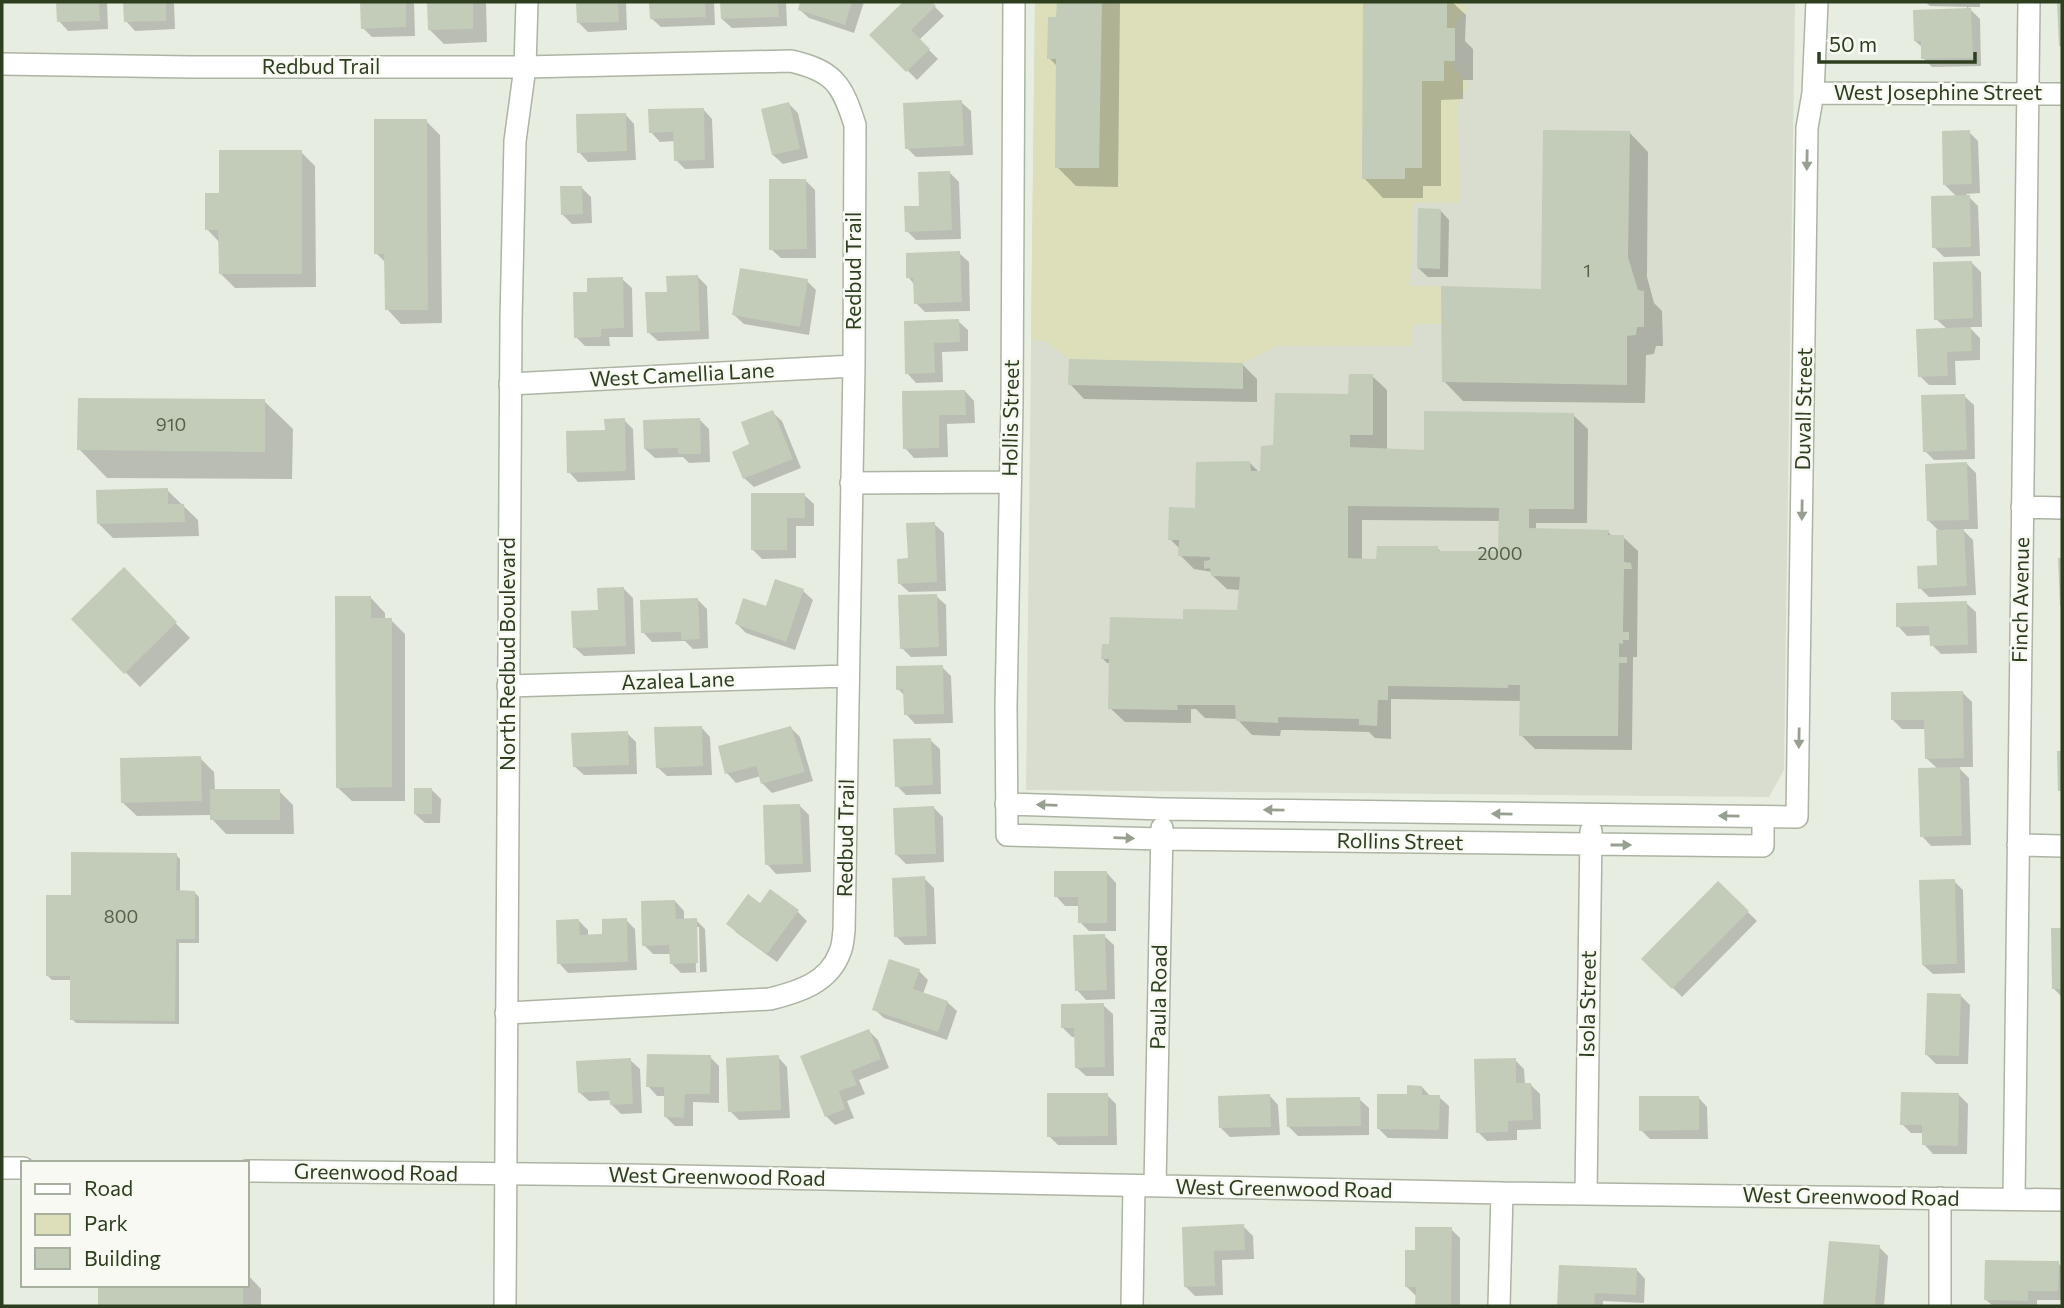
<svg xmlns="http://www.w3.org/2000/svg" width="2064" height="1308" viewBox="0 0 2064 1308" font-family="Commissioner,sans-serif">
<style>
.built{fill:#d8ddcf}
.green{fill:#dcdfb9}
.shadow{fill:#0003;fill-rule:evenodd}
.building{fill:#c3cbb9;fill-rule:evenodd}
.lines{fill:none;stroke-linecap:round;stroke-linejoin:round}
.minor-casing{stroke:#acb5a3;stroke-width:24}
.tertiary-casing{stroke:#acb5a3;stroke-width:24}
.minor{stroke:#fff;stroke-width:21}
.tertiary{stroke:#fff;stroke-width:21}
.oneway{fill:#969f90}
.labels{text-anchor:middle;stroke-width:5;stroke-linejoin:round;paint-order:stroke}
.number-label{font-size:18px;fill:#536246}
.street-label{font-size:21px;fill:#2e3f20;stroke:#f7f9f2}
</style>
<rect width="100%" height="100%" fill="#e8ede1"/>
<path class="built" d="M1035,2H1795L1784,770L1769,797L1026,790Z"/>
<path class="green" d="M1035,2H1461L1468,9L1455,24L1454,67L1469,85L1458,103L1459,203H1413L1410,286H1441V324H1413L1411,346H1277L1243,363L1069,359L1044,341L1031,340Z"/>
<path class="shadow" d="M58,2H107L108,29L68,31L59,21Z
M125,2H174L175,29L135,31L126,21Z
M362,2H414L415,36L372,37L363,28Z
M428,2H486L487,42L444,44L429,29Z
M578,2H626L627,30L588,32L579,23Z
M651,2H714L715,25L661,27L651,18Z
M722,2H786L787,26L732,28L722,19Z
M802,2H864L854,33L809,18L799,9Z
M905,2H930L944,16L919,40L938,59L917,80L872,35Z
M1058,2H1120L1118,187L1076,186L1057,167L1058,67L1049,58L1058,19Z
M1365,2H1452L1466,15L1465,41L1473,49V80H1463V99L1441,100V186H1423V198H1383L1364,178Z
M1925,2H1980V7H1968L1980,19L1981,66L1932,67L1923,58V48L1915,41L1967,10V7L1930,6Z
M961,102L971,111L973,155L916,157L907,148Z
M789,104L798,113L808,158L783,164L773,155Z
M703,109L712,119L714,168L685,169L676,160L675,141L660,142L651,132Z
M625,114L634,124L636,160L588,162L579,152Z
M426,121L440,135L442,323L401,324L387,309L386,263L376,253Z
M1629,132L1648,152L1647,277L1654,303L1662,311L1663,346H1656L1654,354L1646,355L1645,403L1463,401L1444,381L1543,291Z
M1969,132L1978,141L1980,193L1966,194L1978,206L1980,256L1944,257L1934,247L1957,197L1945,185Z
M301,152L315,166L316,287L235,288L220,273V243L207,229L221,195Z
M949,172L959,182L961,239L916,240L907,231L921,207Z
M806,181L815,190L816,258H781L771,249Z
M581,187L591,197L592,223L572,224L562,214Z
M1440,210L1449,220L1448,277H1428L1418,268Z
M959,253L969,262L970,311L925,312L916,303L915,285L908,277Z
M1971,262L1981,272L1982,327H1969L1980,338V360L1955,361L1956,385H1929L1920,376L1947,329L1936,319Z
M698,277L707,286L709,339L658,341L648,332L669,293Z
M622,279L632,288L633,337H609L610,346H585L576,337L589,294Z
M807,281L816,290L809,335L744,324L734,315Z
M958,321L968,330V351L942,352L943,382L916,383L907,373L906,322Z
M1243,365L1257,379V402L1084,399L1070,384Z
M1372,376L1387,390V450L1426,451L1573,415L1588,429L1587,523H1536V530L1608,532L1613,537H1623L1638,551L1637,657H1633L1632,750L1535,749L1521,735V701L1391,699V739L1375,738L1369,732L1294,730H1281L1280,736L1252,735L1237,719L1205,718L1196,709H1191V723L1125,722L1110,708L1111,663H1107L1103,659L1184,621L1239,612L1240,590L1227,589L1212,575V572L1194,569L1180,555V549L1170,539L1197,510L1250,463L1262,475L1275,447L1350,396ZM1362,520L1501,521L1500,553L1441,552L1437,548L1378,560H1362Z
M965,391L974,401L975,423L947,424L948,457L914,458L905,448L904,393Z
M1964,396L1974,405L1975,459L1934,460L1925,451Z
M264,401L293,429L292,479L107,478L79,449Z
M772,412L782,421L801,468L754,487L744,478L752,445Z
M624,420L633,429L635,480L578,482L569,472L607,431Z
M700,420L709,429L710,462L689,463L683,457L655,458L645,449Z
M1967,464L1976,473L1978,529H1962L1973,540L1976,595L1929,597L1920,588L1939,567L1940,532L1929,521Z
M167,490L198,520L199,536L113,538L99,524Z
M804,495L814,504V526H796V558L762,559L752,549Z
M934,524L944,533L946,591L909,592L899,583L909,560Z
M124,570L190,638L140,687L73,619Z
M776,581L803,591L813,600L795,650L746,633L737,624L767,608Z
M624,589L633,598L635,654L584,656L574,647L600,611Z
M936,596L946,605L947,656L911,657L902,648Z
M371,598L385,613V620H391L405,634V801H352L337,787Z
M697,599L707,609L708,648L693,649L685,641L652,642L643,632Z
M1966,603L1976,612L1977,653L1941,654L1932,645L1931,635L1907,636L1898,626Z
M942,667L951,676L953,723L915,724L906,714L905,696L898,689Z
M1963,693L1972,702L1973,767H1958L1969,778L1971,845L1931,846L1922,836L1938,769L1926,758V729H1902L1893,720Z
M701,727L710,737L712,775L667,776L657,767Z
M791,728L800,737L813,781L772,793L763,784L761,776L736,783L727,773Z
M627,733L636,742L637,774L584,775L574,766Z
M930,740L940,749L941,794L906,795L897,786Z
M200,758L214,772L215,791H279L293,805L294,834H226L212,819V815L137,816L122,802Z
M431,789L441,799L440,823H425L415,814Z
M800,806L809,815L811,872L776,874L767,864Z
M934,808L943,817L944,862L906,864L896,854Z
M176,855L180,859V892L195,893L199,897V943H179V1024L76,1023L72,1019V980H52L47,975L73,897Z
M1107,873L1116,883V931H1089L1080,922V906H1065L1056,896Z
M924,878L934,888L936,944L905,945L896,936Z
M1954,881L1963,890L1965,973L1933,974L1923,965Z
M1718,883L1757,921L1682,997L1644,959Z
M675,901L684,911V921L696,920L705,929L707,972L681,973L671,963V954H653L644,945ZM695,927H699L700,972H696Z
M798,912L807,921L777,962L737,933L728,924Z
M626,920L635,929L637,970L568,973L559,963L579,921L588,930V937L604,936Z
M2062,929V997L2054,989L2053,930Z
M1104,936L1114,945L1115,999L1086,1000L1077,990Z
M919,971L928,980L923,994L947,1002L957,1011L947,1040L884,1018L874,1009Z
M1961,996L1970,1005L1968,1064H1936L1926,1054Z
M1103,1005L1113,1014L1114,1076H1086L1076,1067V1037H1072L1063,1028Z
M869,1031L878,1040L889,1068L859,1080L865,1094L847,1101L854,1118L835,1125L826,1116Z
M710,1057L719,1066V1103L693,1102V1126H675L666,1117V1096H657L648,1086Z
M778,1057L787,1067L790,1118L739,1120L730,1111Z
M630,1060L640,1069L642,1113L621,1114L612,1105L611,1100L589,1101L579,1092Z
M1515,1060L1524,1069L1525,1085H1531L1540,1094L1541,1129L1517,1130V1140L1487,1141L1478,1132Z
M1422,1087L1431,1097H1439L1449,1106L1448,1139L1388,1138L1379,1129L1409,1096Z
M1107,1095L1116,1104L1117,1145H1058L1049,1136Z
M1269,1095L1278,1105L1280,1135L1230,1137L1221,1128Z
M1959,1095L1968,1104L1967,1154H1933L1924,1144V1133H1911L1902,1124Z
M1698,1097L1707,1107L1708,1139H1650L1641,1130Z
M1359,1099L1369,1108V1135L1298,1136L1288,1126Z
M1243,1226L1253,1236L1254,1259L1222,1260L1223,1295L1195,1296L1185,1286L1183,1228Z
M1451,1229L1460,1238V1306H1417V1297L1407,1287L1417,1251Z
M1830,1243L1879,1247L1888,1256L1884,1306H1825Z
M2058,1263L2062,1267V1300H2037V1306H1993L1986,1300Z
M1561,1267L1636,1269L1645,1279L1644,1303L1603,1301V1306H1559Z
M247,1274L261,1289V1306H100V1285H247Z"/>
<path class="building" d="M56,2H99L100,21L57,22Z
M123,2H166V21L124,22Z
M360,2H406V27L361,29Z
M427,2H473V29L428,30Z
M576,2H618L619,22L577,23Z
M649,2H705L706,17L650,19Z
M720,2H778L779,17L721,19Z
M800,2H852L845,25L798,10Z
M903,2H932L936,6L911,30L930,49L906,72L869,35Z
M1057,2H1102L1099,168H1055L1056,59H1047L1048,17H1056Z
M1363,2H1447V28H1455V61H1444V81H1422V168H1405V179H1362Z
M2057,2H2062V46H2059Z
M1971,8L1973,58L1921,59V41H1914L1913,10Z
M962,100L964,146L905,149L903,103Z
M789,102L800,149L772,155L761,109Z
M704,108L705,160L674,161L673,132L649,133L648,109Z
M626,113L627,151L577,153L576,114Z
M374,119H427L428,310H385L384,254H374Z
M1543,130L1630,131L1628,257L1638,290L1644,291V327H1637L1636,335L1627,336V385L1442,382L1441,286L1541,289Z
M1970,130L1972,184L1943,185L1942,131Z
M219,150H302V274H219L218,230H205V193H219Z
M950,171L952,230L905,232L904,206H919L918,172Z
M769,179H806L807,249L769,250Z
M560,186H582L583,214L561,215Z
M1970,195L1971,247L1932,248L1931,196Z
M1418,208L1441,209L1440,269L1417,268Z
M960,251L962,302L914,304L913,278H906V253Z
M1972,261L1973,318L1934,320L1933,262Z
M740,268L808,279L800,327L732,315Z
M698,275L700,331L647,333L645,292H667L666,276Z
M623,277L624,328L601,329V337L574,338L573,292H587V278Z
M959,319L960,342L934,343L935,373L905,374L904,321Z
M1971,327L1972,351L1947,352L1948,376L1918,377L1916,329Z
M1069,359L1243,363V389L1068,385Z
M1349,374H1373V435H1350V447L1424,450V411L1574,413V509H1529V528L1609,530L1608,535H1624V562L1631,563L1632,569H1624L1623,632H1629V640H1623V644L1619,643V657H1627V663H1619L1618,736H1519L1520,685H1508V688L1388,686V700H1378L1377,726L1359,725V719L1278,717V723L1236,721L1235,705H1177L1178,710L1108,709L1109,659H1101L1102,644H1109L1110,617L1183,619V609L1237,610L1240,577L1211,576L1210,568L1204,569V561L1210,560V557L1178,556L1179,540H1168L1169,507L1195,508L1196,462L1250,461L1251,471H1260L1261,446L1273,445L1275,393L1348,394ZM1348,506L1499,508L1498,551H1438V546H1377L1376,559L1348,558Z
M965,390L966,415H939V448L903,449L902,391Z
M1965,394L1967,450L1923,452L1921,395Z
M78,398L265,399V452L77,450Z
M773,410L793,459L743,479L732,452L749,444L741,422Z
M625,418L626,471L567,473L566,431L605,430L604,419Z
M700,418L701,454H678V448L644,449L643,420Z
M1967,462L1969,520L1927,521L1925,464Z
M168,488V504H184L185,522L97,524L96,490Z
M751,493H805V518H787V550H751Z
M935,522L937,582L898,584L897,559L908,558L906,523Z
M1964,529L1967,586L1918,589L1917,566L1937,565L1936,530Z
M2058,558H2062V606H2060Z
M124,567L177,622L124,674L71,619Z
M775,579L804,589L786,642L735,624L743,598L766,606Z
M624,587L626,646L573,648L571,611L598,610L597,588Z
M937,594L939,647L900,649L898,595Z
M335,596H371V618H392V787L336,788Z
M698,598L700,639L681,640V632L641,633L640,600Z
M1967,601L1968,645L1930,646L1929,626L1896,627V603Z
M943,665L944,714L904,715L903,689L896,690V666Z
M1963,691L1964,758L1925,759L1924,720H1891V692Z
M702,726L703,766L656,768L654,727Z
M791,726L805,772L761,784L756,766L725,774L718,746Z
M628,731L629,765L573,767L571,733Z
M931,738L933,785L895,787L893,739Z
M2057,751H2062V791H2058Z
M201,756L202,801L121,803L120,758Z
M1960,767L1962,836L1920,837L1918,768Z
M414,788H432V814H414Z
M210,789H280V820H210Z
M800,804L803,864L765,865L763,805Z
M934,806L936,854L895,855L893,808Z
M71,852L177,853L176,890L195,891V939H176L175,1021L70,1020V976H46V895H71Z
M1054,871H1107V923H1078V897H1054Z
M925,876L927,936L894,937L892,878Z
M1955,879L1957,964L1922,965L1919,880Z
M1718,881L1749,911L1672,989L1641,959Z
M770,889L799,910L767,954L726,924L748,894L760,903Z
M675,900L676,919L697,918L698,963L670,964L669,945L642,946L641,901Z
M627,918L628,962L557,964L556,920L579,919L580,935L602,934V919Z
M2051,928H2062V989H2052Z
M1105,934L1107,990L1075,991L1073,935Z
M889,959L920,969L913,989L948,1001L938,1032L872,1010Z
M1927,993L1961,994L1959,1056L1925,1055Z
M1104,1003L1105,1067L1075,1068L1074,1028H1061V1004Z
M869,1029L881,1059L851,1071L857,1085L839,1091L845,1109L825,1117L800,1056Z
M647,1054L711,1055L710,1094H685L684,1118L664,1117V1087H646Z
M779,1055L781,1110L728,1112L726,1058Z
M631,1058L633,1104L610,1105L609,1091L578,1093L576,1061Z
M1516,1058V1083H1531L1533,1120L1508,1121V1132L1476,1133L1474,1059Z
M1407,1085L1422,1086V1095H1440L1439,1130L1377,1129V1094H1407Z
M1901,1092L1959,1093L1958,1146L1922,1145V1125H1900Z
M1047,1093H1108V1136L1047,1137Z
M1270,1094L1271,1127L1219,1128L1218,1096Z
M1639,1096H1699V1130L1639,1131Z
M1360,1097L1361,1126L1287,1127L1286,1098Z
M1244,1224L1245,1250L1214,1251L1215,1286L1184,1287L1182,1227Z
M1415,1227H1452L1451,1306H1415L1416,1287H1405V1250H1415Z
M1829,1241L1880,1245L1875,1306H1823Z
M1985,1260L2059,1261L2058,1291H2028V1301L1984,1300Z
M1559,1265L1637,1268L1636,1295L1595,1293L1594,1306H1557Z
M98,1285H243V1306H98Z"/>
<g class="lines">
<g class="minor-casing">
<path id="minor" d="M1014,2L1012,403L1006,706L1007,835L1162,839L1763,846V817
M2,64L191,67H525L791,61C834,71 842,84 855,125L854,366L844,931C843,937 843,946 840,952C829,983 798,992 770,999L506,1013
M1813,93L2062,94
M510,384L854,366
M851,483L1010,482
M2022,507L2062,508
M508,686L848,676
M1006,804L1163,809L1797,817L1807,128L1813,93L1817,2
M2018,845L2062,846
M2,1168H23
M247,1171L627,1175L1502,1193L2062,1200
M1155,1186L1162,828
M1586,1193L1591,831
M2014,1199L2029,2
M1132,1306L1134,1186
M1499,1306L1502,1193
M1940,1306V1198"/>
</g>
<g class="tertiary-casing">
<path id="tertiary" d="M505,1306L511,321L515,141L525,67L527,2"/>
</g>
<use href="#minor" class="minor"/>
<use href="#tertiary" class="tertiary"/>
</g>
<defs><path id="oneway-solid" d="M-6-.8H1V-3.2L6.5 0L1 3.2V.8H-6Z" transform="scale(1.75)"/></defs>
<g class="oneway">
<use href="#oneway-solid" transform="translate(1807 160) rotate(91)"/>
<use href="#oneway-solid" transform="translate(1802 510) rotate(91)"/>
<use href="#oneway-solid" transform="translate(1799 738) rotate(91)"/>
<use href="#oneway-solid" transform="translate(1047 805) rotate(-178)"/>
<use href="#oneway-solid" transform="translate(1274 810) rotate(-179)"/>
<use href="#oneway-solid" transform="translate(1502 814) rotate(-179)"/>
<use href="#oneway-solid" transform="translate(1729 816) rotate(-179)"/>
<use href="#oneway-solid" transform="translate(1124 838) rotate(2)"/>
<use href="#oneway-solid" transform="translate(1621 845)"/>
</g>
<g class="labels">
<g class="number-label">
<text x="1587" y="277">1</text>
<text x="171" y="431">910</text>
<text x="1500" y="560">2000</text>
<text x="121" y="923">800</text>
</g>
<g class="street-label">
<text x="321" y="74">Redbud Trail</text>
<text x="1938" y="100">West Josephine Street</text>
<text transform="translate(854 271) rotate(-90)" y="7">Redbud Trail</text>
<text transform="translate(682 375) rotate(-3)" y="7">West Camellia Lane</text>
<text transform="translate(1804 409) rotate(-89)" y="7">Duvall Street</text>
<text transform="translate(1011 418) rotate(-89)" y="7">Hollis Street</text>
<text transform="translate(2021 600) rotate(-89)" y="7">Finch Avenue</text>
<text transform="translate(508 654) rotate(-90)" y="7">North Redbud Boulevard</text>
<text transform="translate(678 681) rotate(-2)" y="7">Azalea Lane</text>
<text transform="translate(846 838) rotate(-89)" y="7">Redbud Trail</text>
<text transform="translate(1400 842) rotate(1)" y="7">Rollins Street</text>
<text transform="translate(1159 997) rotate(-89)" y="7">Paula Road</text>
<text transform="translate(1588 1004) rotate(-89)" y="7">Isola Street</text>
<text transform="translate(376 1173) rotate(1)" y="7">Greenwood Road</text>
<text transform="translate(717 1177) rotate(1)" y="7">West Greenwood Road</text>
<text transform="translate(1284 1189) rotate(1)" y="7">West Greenwood Road</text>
<text transform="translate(1851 1197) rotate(1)" y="7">West Greenwood Road</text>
</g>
</g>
<rect width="2064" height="1308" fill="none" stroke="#2e3f20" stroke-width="7"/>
<rect x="21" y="1161" width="228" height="126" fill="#f7f9f2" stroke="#a7af9e" stroke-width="2"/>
<rect x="35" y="1184" width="35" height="10" fill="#ffffff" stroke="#a7af9e" stroke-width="2"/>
<text x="84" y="1196" font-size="21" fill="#2e3f20">Road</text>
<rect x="35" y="1214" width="35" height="21" fill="#dcdfb9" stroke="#a7af9e" stroke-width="2"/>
<text x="84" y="1231" font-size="21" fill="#2e3f20">Park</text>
<rect x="35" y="1248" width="35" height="21" fill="#c3cbb9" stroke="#a7af9e" stroke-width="2"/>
<text x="84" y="1266" font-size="21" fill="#2e3f20">Building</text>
<path d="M1819 52v10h156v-10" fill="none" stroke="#2e3f20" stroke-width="3.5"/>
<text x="1829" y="52" font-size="21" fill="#2e3f20" stroke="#f7f9f2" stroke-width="5" paint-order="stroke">50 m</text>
</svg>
